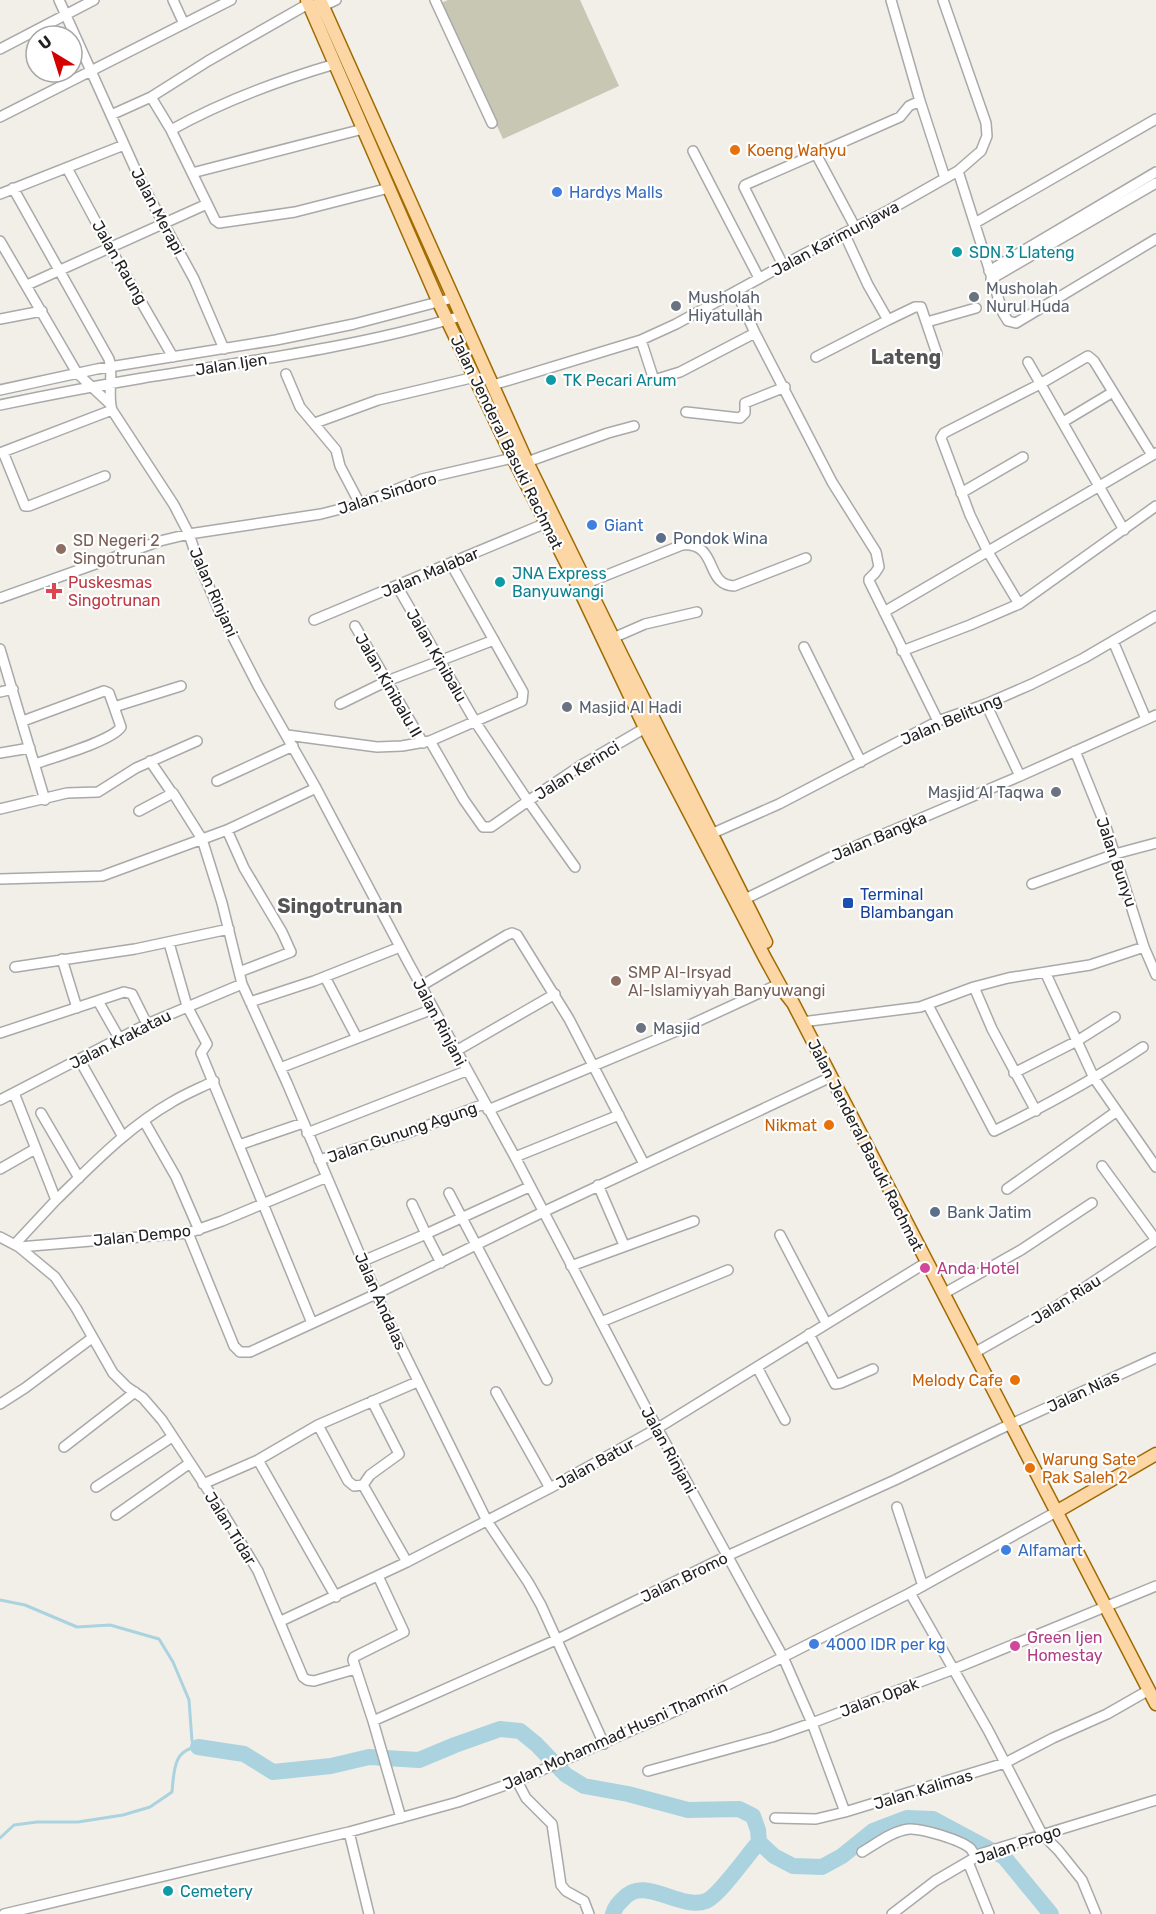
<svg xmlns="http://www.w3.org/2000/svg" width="1156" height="1914" viewBox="0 0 1156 1914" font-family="Rubik,sans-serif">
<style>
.construction{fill:#c7c7b4}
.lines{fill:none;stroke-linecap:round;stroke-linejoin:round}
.stream{stroke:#aad3df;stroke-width:3}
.river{stroke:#aad3df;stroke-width:16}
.minor-casing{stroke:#a9a9a9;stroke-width:12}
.major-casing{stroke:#a06b00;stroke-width:15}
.minor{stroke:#fff;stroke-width:9}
.major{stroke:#fcd6a4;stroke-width:12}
.food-dot{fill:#e8710a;stroke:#fff;stroke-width:2}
.shop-dot{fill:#3f7fe0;stroke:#fff;stroke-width:2}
.culture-dot{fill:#0f9aa8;stroke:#fff;stroke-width:2}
.worship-dot{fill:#6b7280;stroke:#fff;stroke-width:2}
.service-dot{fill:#5c6f8a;stroke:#fff;stroke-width:2}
.education-dot{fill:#8d6e63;stroke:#fff;stroke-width:2}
.health-dot{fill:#e0444e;stroke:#fff;stroke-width:2}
.transit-dot{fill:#1a4fb4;stroke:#fff;stroke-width:2}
.hotel-dot{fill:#d1479c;stroke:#fff;stroke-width:2}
.labels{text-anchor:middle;stroke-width:4.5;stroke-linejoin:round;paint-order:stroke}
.food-label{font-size:16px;fill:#c56008;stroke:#fff;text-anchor:start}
.shop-label{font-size:16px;fill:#366cbe;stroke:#fff;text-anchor:start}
.street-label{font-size:16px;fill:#222;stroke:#fff}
.culture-label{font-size:16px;fill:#0d838f;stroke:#fff;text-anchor:start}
.worship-label{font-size:16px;fill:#5b616d;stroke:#fff;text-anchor:start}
.service-label{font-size:16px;fill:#4e5e75;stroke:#fff;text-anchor:start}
.education-label{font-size:16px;fill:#785e54;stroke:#fff;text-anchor:start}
.health-label{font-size:16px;fill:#be3a42;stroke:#fff;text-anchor:start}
.transit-label{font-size:16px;fill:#164399;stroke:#fff;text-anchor:start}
.hotel-label{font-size:16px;fill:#b23c85;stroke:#fff;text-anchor:start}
.quarter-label{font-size:20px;font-weight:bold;fill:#555;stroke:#fff}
</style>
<rect width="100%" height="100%" fill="#f2efe9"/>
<path class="construction" d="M448,0H580L619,86L503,139L441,3Z"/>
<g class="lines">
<path class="stream" d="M0,1600L25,1605L77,1627L110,1625L159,1639L173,1662L189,1700L192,1741L198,1747
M0,1838L14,1825L37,1822H78L123,1815L150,1807L172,1792C174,1772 173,1749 198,1747"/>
<path class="river" d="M198,1747L244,1754L273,1772L331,1766L369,1757L419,1760L455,1745L500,1729L520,1731L536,1744L566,1775L584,1786L628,1794L688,1810L739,1809L753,1816L758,1830L759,1842L774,1856L793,1866L822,1867L842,1856L873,1831L907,1818L933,1819L1004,1857L1051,1914
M613,1914C615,1907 618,1904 623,1899C644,1874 679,1911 706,1901C719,1896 748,1854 759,1842"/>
<g class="minor-casing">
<path id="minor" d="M59,0L142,184L194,279L224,349
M173,0L184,24
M435,0L492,123
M891,0L920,101L945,178
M323,6L336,0
M0,49L94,0
M151,97L171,130L215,220L219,223L295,212L389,188
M111,115L151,97L208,61L308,4
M0,117L231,0
M171,130C223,101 277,81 335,64
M693,151L759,278
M816,154L855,227
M67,168L110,248L173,357
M958,171L1003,313L1008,321L1016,323L1156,239
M192,173L363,129
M13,188L109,359C114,376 107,394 112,410L174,505L189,534L199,564L219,610L258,686L316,788L408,962L515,1157L644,1404L783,1657L812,1723L845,1812L1005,1763L1053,1738L1107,1714L1149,1690
M0,194L124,145
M975,223L1156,119
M0,241L77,373L110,404
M783,265L744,187L745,185L900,117L909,106L920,101
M989,271L1156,172
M991,279L1156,183
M27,285L207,204
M736,291L755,333L832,482L876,552L879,567L875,573L869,579V581L938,721
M0,319L42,311
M888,320L915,307H921L937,354
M927,322L976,308
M641,340L654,380L680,372L755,333
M816,357L888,320L868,285L844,233
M1028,362L1124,530
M286,374L300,407L336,450L340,466L360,504
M493,385L641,340L676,324L802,255L891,209L958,171L981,151L987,136L986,123L943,0
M0,390L97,369L276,340L354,324L453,298
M0,405C48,395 95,386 143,378C249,361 358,347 461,316
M686,412L740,418L745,413V403L785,387
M1063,422L1113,392
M315,423L378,400L475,377
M3,452L25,506H29L105,476
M0,453L112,410
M527,462L608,433L634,426
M961,493L1023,457
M587,583L682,545C719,542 704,585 734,586L806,558
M397,586L476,723L528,801L580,766L645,728
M0,598L160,541L189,534L321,514L360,504L422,479L513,458
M1019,604L988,552L970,515L941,438L944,433L1040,384L1088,356L1094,361L1152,455
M884,612L1156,453
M314,620L546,523
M355,626L423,743
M613,638L645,624L697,612
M1113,641L1146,719
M804,647L861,762
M0,649L45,800
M902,651L970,625L1019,604L1156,506
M0,692L13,689
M340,704L387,681L494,640
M986,704L1020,776
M23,721L104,691L109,693L114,707L181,686
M287,735L377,747L402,746L430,741L522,701L523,692L451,564
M430,741L464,800L483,827H491L528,801L575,867
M1075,751L1107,830L1144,947L1156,975
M0,753L30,748
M150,761L172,793
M35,764C54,757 112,741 121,727L114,707
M217,781L293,746
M0,809L67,793L98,792L136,768L197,741
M139,811L173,793L202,839L222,903L242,984L287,1083L385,1314L487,1521L528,1582L541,1605L604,1744
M227,830L244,868L282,932L291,952L239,972
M711,834L779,804L938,721L986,704L1032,684L1084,658L1156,616
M0,879L102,876L227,830L316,788
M1032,884L1115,854L1156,843
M741,901L835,855L1020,776L1156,715
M169,943L187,1006L207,1044L201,1053L312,1323
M62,959L77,1008
M15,967L135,949L229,929
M1046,974L1094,1078L1156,1167
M325,977L357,1038
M421,986L507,935L512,933L517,935L569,1019L644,1164
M974,987L992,1029L1036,1111
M98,1001L119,1038
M250,1002L314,981L400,947
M928,1005L994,1131C1045,1106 1095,1079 1143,1047
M802,1022L920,1007L974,987L1008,978L1090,965L1144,947
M0,1033L124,992L132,994L147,1024
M456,1051L555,994
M79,1059L123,1137
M280,1068L433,1009
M1014,1073L1077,1041L1115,1017
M14,1093L56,1200L15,1244
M0,1100L147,1024L242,984
M488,1110L679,1030L779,984
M41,1113L79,1178
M144,1121L176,1177L199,1230
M307,1133L466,1071
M239,1145L303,1123
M515,1157L619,1115
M319,1160L405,1134L484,1104
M1102,1166L1156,1240
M0,1169L35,1149
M598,1185L624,1245
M1007,1189L1117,1111
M449,1193L547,1380
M56,1200C91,1166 128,1127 172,1102C185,1094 200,1088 214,1081
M412,1204L426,1234L529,1187
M188,1233L234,1346L240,1352H250L376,1294L543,1212L831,1077
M780,1235L826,1323
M0,1237L19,1247L55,1277L76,1308L113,1373L127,1387L143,1398L162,1420L223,1513L258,1571L303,1677L307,1680L314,1681L355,1669
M19,1247L188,1233L222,1221L327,1177
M363,1261L426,1234L441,1263
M571,1266L694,1221
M943,1294L1021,1250L1092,1203
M601,1322L728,1270
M809,1334L835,1384L841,1383L873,1369
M974,1353L1057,1306L1156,1240
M757,1367L785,1420
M496,1392L550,1488
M0,1404L25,1388L92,1338
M318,1425L348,1481L354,1486L363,1485L407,1562
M998,1430L1156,1358
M64,1447L135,1392
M258,1460L336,1597
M203,1484L258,1460L318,1425L417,1382
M363,1485L370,1475L399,1454L372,1401
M96,1487L172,1437
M897,1507L923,1586
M116,1515L190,1463
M378,1576L404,1632L354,1657L353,1660L373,1721L401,1818
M910,1593L988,1730L1042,1834L1058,1850L1082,1880L1096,1914
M281,1621L407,1562L550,1488L658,1428L927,1262
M373,1721L558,1639L727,1556L895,1480L996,1431
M648,1771L772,1737L812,1723L954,1669L1156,1586
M517,1781L526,1798L552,1824L561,1885L566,1891L584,1901L589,1914
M775,1818L816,1819L845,1812
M349,1832L369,1914
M862,1852C876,1844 892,1831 909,1829C921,1828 962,1840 971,1849C971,1850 976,1856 977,1857
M968,1862L989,1914
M4,1914L349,1832L458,1802L517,1781L680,1709L910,1593L1056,1512
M892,1914L935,1881L983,1853L1156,1800"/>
</g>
<g class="major-casing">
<path id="major" d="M307,0L439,303L513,458L572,574L645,728L765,958L782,989L793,1003L1156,1704
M320,0L527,462L623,658L766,942
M1056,1512L1156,1454"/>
</g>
<use href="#minor" class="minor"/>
<use href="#major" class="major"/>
</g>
<g class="food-dot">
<circle cx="735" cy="150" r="6"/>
<circle cx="829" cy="1125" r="6"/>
<circle cx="1015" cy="1380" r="6"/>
<circle cx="1030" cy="1468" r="6"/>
</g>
<g class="shop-dot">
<circle cx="557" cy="192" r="6"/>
<circle cx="592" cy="525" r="6"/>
<circle cx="1006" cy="1550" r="6"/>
<circle cx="814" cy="1644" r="6"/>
</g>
<g class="culture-dot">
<circle cx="957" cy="252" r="6"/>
<circle cx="551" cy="380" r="6"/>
<circle cx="500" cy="582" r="6"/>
<circle cx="168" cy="1891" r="6"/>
</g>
<g class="worship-dot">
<circle cx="974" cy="297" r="6"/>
<circle cx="676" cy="306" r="6"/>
<circle cx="567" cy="707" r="6"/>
<circle cx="1056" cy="792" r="6"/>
<circle cx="641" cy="1028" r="6"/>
</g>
<g class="service-dot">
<circle cx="661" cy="538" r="6"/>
<circle cx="935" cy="1212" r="6"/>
</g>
<g class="education-dot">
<circle cx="61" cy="549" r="6"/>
<circle cx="616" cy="981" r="6"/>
</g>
<path class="health-dot" d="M51 582h6v6h6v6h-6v6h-6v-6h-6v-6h6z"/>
<rect class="transit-dot" x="842" y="897" width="12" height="12" rx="3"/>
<g class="hotel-dot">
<circle cx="925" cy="1268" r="6"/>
<circle cx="1015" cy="1646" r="6"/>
</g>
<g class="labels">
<g class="food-label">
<text x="747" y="156">Koeng Wahyu</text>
<text x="817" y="1131" text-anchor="end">Nikmat</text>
<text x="1003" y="1386" text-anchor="end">Melody Cafe</text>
<text x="1042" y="1465">Warung Sate<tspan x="1042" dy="18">Pak Saleh 2</tspan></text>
</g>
<g class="shop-label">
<text x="569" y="198">Hardys Malls</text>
<text x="604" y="531">Giant</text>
<text x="1018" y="1556">Alfamart</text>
<text x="826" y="1650">4000 IDR per kg</text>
</g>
<g class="street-label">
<text transform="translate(158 211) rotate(62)" y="6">Jalan Merapi</text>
<text transform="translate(835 238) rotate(-28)" y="6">Jalan Karimunjawa</text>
<text transform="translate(120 262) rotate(60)" y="6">Jalan Raung</text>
<text transform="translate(231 364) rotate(-9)" y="6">Jalan Ijen</text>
<text transform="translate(507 442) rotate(64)" y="6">Jalan Jenderal Basuki Rachmat</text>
<text transform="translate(387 493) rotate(-18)" y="6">Jalan Sindoro</text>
<text transform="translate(430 572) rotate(-23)" y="6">Jalan Malabar</text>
<text transform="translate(214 592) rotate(66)" y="6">Jalan Rinjani</text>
<text transform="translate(437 655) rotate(60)" y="6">Jalan Kinibalu</text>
<text transform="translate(389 685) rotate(60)" y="6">Jalan Kinibalu II</text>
<text transform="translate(951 719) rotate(-23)" y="6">Jalan Belitung</text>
<text transform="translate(577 770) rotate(-32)" y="6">Jalan Kerinci</text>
<text transform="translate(879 836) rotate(-23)" y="6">Jalan Bangka</text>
<text transform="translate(1117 862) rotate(71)" y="6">Jalan Bunyu</text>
<text transform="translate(440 1022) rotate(62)" y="6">Jalan Rinjani</text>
<text transform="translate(120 1039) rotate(-27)" y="6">Jalan Krakatau</text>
<text transform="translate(402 1132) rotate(-19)" y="6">Jalan Gunung Agung</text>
<text transform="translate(866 1145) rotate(63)" y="6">Jalan Jenderal Basuki Rachmat</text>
<text transform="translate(142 1235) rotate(-6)" y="6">Jalan Dempo</text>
<text transform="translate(1066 1299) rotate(-32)" y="6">Jalan Riau</text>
<text transform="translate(381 1301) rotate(66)" y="6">Jalan Andalas</text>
<text transform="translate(1083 1391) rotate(-25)" y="6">Jalan Nias</text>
<text transform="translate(669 1450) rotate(61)" y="6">Jalan Rinjani</text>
<text transform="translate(595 1463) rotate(-29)" y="6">Jalan Batur</text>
<text transform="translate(231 1528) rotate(58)" y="6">Jalan Tidar</text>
<text transform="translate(684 1577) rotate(-26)" y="6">Jalan Bromo</text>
<text transform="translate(879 1697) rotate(-21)" y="6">Jalan Opak</text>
<text transform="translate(615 1735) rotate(-24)" y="6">Jalan Mohammad Husni Thamrin</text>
<text transform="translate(923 1789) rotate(-17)" y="6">Jalan Kalimas</text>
<text transform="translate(1018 1844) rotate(-19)" y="6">Jalan Progo</text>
</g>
<g class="culture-label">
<text x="969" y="258">SDN 3 Llateng</text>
<text x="563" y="386">TK Pecari Arum</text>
<text x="512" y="579">JNA Express<tspan x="512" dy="18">Banyuwangi</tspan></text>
<text x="180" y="1897">Cemetery</text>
</g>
<g class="worship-label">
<text x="986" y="294">Musholah<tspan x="986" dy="18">Nurul Huda</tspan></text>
<text x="688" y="303">Musholah<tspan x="688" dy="18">Hiyatullah</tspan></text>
<text x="579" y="713">Masjid Al Hadi</text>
<text x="1044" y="798" text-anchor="end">Masjid Al Taqwa</text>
<text x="653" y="1034">Masjid</text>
</g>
<g class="service-label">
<text x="673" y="544">Pondok Wina</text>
<text x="947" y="1218">Bank Jatim</text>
</g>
<g class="education-label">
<text x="73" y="546">SD Negeri 2<tspan x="73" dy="18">Singotrunan</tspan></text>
<text x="628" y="978">SMP Al-Irsyad<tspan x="628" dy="18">Al-Islamiyyah Banyuwangi</tspan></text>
</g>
<g class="health-label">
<text x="68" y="588">Puskesmas<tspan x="68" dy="18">Singotrunan</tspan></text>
</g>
<g class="transit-label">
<text x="860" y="900">Terminal<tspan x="860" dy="18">Blambangan</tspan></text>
</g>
<g class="hotel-label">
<text x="937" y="1274">Anda Hotel</text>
<text x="1027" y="1643">Green Ijen<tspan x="1027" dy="18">Homestay</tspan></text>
</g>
<g class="quarter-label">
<text x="906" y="364">Lateng</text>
<text x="340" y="913">Singotrunan</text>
</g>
</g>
<g transform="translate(54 54) rotate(322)"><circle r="28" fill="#ffffff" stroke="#a7a7a7" stroke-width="1.5"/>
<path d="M0-4.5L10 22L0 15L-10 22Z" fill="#d40000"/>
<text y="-9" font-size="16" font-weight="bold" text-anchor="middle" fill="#222222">U</text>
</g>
</svg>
